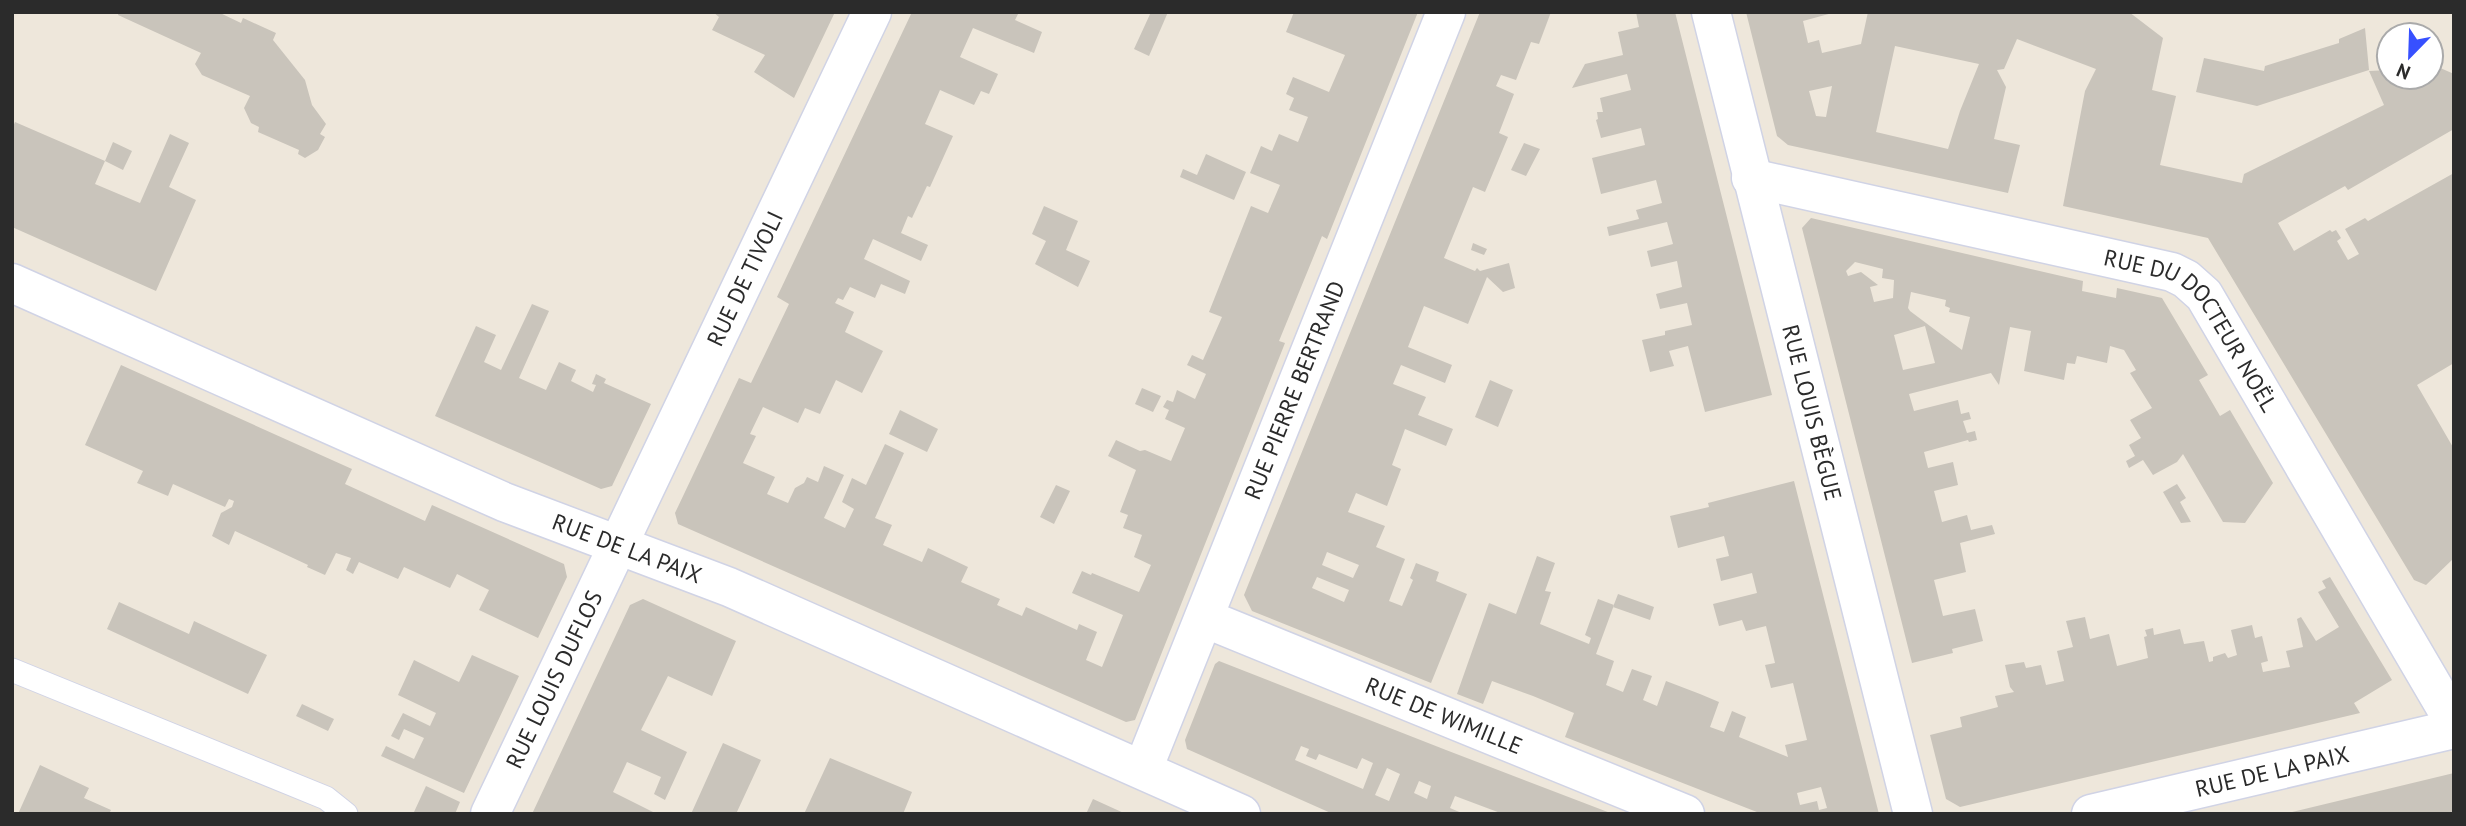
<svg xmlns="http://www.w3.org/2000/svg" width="2466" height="826" viewBox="0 0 2466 826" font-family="'PT Sans',sans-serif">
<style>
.building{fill:#c9c4bb;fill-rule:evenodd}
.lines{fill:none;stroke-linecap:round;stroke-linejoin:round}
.service-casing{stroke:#d0d3e5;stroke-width:25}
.minor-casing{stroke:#d0d3e5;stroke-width:41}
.service{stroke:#fff;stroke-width:23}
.minor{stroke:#fff;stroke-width:38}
.labels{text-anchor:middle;stroke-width:7;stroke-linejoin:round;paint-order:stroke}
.street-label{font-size:23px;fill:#2b2b2b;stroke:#fff}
</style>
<rect width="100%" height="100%" fill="#eee7db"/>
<path class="building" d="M119,12H218L241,23L243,18L276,33L273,40L305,80L312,105L326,124L320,134L325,137L318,150L305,158L298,154L299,150L258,132L259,127L251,123L244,108L250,96L202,75L195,64L201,53L118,15Z
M713,12H835L794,98L754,72L765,55L712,30L719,17Z
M912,12H1019L1015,20L1042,32L1034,53L973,28L960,57L998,74L989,94L981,91L974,105L940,90L925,124L953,136L930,187L927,186L912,218L908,216L901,233L928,245L921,261L873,239L864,259L910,281L905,294L881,284L875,298L850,287L843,300L838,298L835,303L854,312L845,332L883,351L862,393L836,380L820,414L805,408L798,423L763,407L750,434L756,436L743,463L775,477L767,494L788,503L795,488L804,483L807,477L818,482L824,466L844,475L824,518L845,528L854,509L842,502L852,478L866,485L885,444L904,453L875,518L892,525L883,545L922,562L928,548L968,567L961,582L1000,599L997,605L1022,616L1026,607L1077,630L1079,624L1097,632L1086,660L1102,667L1123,615L1072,593L1082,571L1091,575L1092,573L1139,592L1151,565L1134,557L1142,535L1123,528L1128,515L1120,512L1136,470L1108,456L1116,440L1140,451L1145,450L1171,461L1185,428L1165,419L1169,410L1163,407L1167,400L1173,402L1177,390L1195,399L1206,374L1187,365L1192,355L1203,360L1222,317L1209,312L1251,206L1268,213L1280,185L1250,173L1261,146L1272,151L1279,134L1298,142L1308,117L1289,110L1294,98L1286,94L1293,77L1329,92L1345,55L1286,32L1294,12H1418L1327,239L1322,236L1279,341L1285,343L1135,720L1126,722L678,524L675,513L739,378L751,383L789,304L777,297Z
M1151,12H1168L1149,56L1134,49Z
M1480,12H1551L1539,44L1531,42L1516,80L1501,75L1496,86L1514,94L1499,133L1508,137L1485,192L1473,187L1444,258L1475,271L1477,268L1480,271L1509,263L1515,288L1503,292L1487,277L1468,324L1424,306L1408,347L1452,365L1445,383L1401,365L1393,384L1426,397L1418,415L1453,429L1446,446L1405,429L1392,465L1401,469L1387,506L1356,493L1348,512L1385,526L1376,547L1405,559L1389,601L1402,606L1413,580L1410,578L1416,563L1439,572L1436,581L1467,594L1431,683L1252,611L1244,595ZM1327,552L1359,565L1353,578L1322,565ZM1317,577L1349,590L1344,602L1312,588Z
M1636,12H1675L1772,395L1705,412L1688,346L1669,351L1674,366L1650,372L1642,340L1665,335V331L1692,325L1687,303L1660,309L1656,294L1682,287L1677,261L1651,267L1647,251L1673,244L1667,222L1609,236L1607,227L1639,219L1636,210L1662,203L1656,180L1601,194L1592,158L1645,145L1641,128L1601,138L1596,120L1598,119L1597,112H1603L1600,98L1631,90L1627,74L1572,88L1585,64L1623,55L1618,32L1639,27Z
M1746,12H1836L1803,21L1808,43L1819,40L1822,53L1861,44L1868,12H2129L2163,38L2152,90L2176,96L2160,165L2242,183L2244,174L2384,105L2369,71L2389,70V77H2431V67H2438L2454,74V129L2348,190L2345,186L2278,223L2294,251L2330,230L2332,232L2336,230L2341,238L2337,241L2348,260L2359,254L2345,229L2365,218L2368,221L2454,173V363L2417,385L2454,449V558L2426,585L2414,580L2208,238L2063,206L2085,91L2096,69L2017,39L2004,69L1997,70L2006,87L1994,139L2020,145L2008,193L1788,145L1777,136ZM1895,46L1979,64L1960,111L1948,149L1876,132ZM1832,86L1826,117L1816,116L1809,91Z
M2365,28L2369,70L2257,106L2196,92L2204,58L2264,71L2265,66L2339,43V39Z
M15,122L105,161L113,142L132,151L123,170L105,161L95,184L140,203L170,134L189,143L169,187L196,200L156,291L12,227V129Z
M1524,143L1540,149L1526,176L1511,170Z
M1206,154L1246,172L1234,200L1180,177L1183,169L1197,175Z
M1044,206L1078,221L1066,250L1090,261L1078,287L1035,264L1046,241L1032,234Z
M1811,218L2083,281L2082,291L2116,298L2117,288L2162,298L2208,375L2199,380L2220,416L2230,410L2273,483L2245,523L2223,522L2183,454L2177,462L2153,475L2143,460L2129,468L2126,461L2135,456L2129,445L2141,438L2130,420L2152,408L2130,373L2136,370L2124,350L2110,346L2107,363L2077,356L2075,364L2067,363L2064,380L2024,371L2031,331L2010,327L1999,385L1991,373L1909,394L1914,411L1958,400L1961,414L1969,412L1971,419L1963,421L1967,433L1975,431L1977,440L1969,442L1968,440L1924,452L1928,468L1953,462L1958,485L1934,491L1942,522L1967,515L1971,530L1992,525L1995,534L1960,543L1966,572L1934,580L1943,616L1975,609L1983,641L1952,649L1953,653L1912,663L1802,228ZM1855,262L1883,269L1882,278L1894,280L1893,298L1874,302L1870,287L1878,285L1861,272L1848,276L1846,271ZM1911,292L1946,300L1945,306L1950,308L1949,312L1970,317L1962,350L1910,311L1908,308ZM1925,326L1935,363L1903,370L1894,335Z
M1473,243L1487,249L1484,255L1471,250Z
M532,304L549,311L519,378L546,390L559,362L576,370L571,381L593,392L596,385L592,384L596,374L606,379L604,383L651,404L612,486L601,489L435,416L476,326L496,335L484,362L501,370Z
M121,365L352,469L345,484L425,521L432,505L564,564L567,577L538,638L479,610L489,590L457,574L450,588L404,567L398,579L359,562L353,574L346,570L351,558L336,553L325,575L307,567L308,565L235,531L229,545L212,536L221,513L232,507L234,501L229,499L225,507L173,484L168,496L137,483L143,471L85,445Z
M1490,380L1513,390L1498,427L1475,417Z
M1142,388L1161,396L1153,412L1135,404Z
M900,410L938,429L927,452L889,434Z
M1794,481L1879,814H1762L1565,737L1574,713L1533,696L1492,681L1483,704L1457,694L1489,603L1516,614L1537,556L1555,563L1545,591L1551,592L1540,624L1589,644L1591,638L1585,635L1598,599L1614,605L1596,654L1614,661L1606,685L1623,692L1632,669L1652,676L1643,700L1657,706L1666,681L1700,694L1719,702L1710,727L1724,732L1732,711L1746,717L1739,737L1788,757L1785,745L1807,740L1793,683L1771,688L1765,665L1775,663L1766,626L1746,631L1742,620L1719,626L1713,604L1757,593L1752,573L1721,581L1716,559L1729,556L1724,536L1678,548L1670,516L1709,507L1708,503ZM1821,787L1827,808L1819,810L1817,801L1800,805L1797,793Z
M2177,484L2186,498L2180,502L2191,522L2181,523L2163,492Z
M1056,485L1070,491L1054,524L1040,517Z
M2330,577L2392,680L2354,703L2360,713L1960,807L1946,799L1930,735L1962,727L1960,717L1998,707L1995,696L2014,692L2010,687L2005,665L2024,662L2026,668L2041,665L2046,685L2064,681L2057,651L2073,647L2066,621L2085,617L2090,639L2109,634L2117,666L2148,658L2144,637L2147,636L2145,630L2153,628L2154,635L2180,629L2184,644L2204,641L2209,662L2213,661V657L2225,653L2228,658L2237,655L2231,630L2252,625L2255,638L2262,636L2268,661L2261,663L2263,672L2290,667L2286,651L2303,647L2297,619L2301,617L2316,641L2339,627L2318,592L2326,588L2322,581Z
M1618,594L1654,607L1650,620L1613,607Z
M643,599L736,641L712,696L668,676L641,730L687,752L665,800L654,794L661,777L627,762L613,792L657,814H532L630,605Z
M119,602L189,634L194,621L267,655L248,694L107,629Z
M472,655L519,676L464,793L381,756L386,746L414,759L424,738L404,729L399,740L391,736L403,713L430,726L436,713L398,695L414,660L459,682Z
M1219,661L1446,750L1613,814H1503L1455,796L1450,808L1464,814H1333L1187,749L1185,740L1215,664ZM1301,746L1309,749L1306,756L1316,760L1319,754L1357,769L1362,758L1373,763L1363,789L1295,760ZM1387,768L1400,774L1389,801L1375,795ZM1419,781L1431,786L1427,799L1414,793Z
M302,704L334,719L328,731L296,716Z
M723,743L761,760L736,814H691Z
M830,758L912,792L903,814H804Z
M40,765L89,788L84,798L111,810L109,814H18Z
M2454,773V814H2288V813Z
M426,786L460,802L455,814H419L414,812Z
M1093,799L1126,814H1086Z"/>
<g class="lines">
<g class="service-casing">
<path id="service" d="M12,670L326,798L346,814"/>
</g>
<g class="minor-casing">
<g id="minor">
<path id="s1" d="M1711,12L1913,814"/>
<path id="s2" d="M1751,178L2172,272L2186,279L2204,295L2454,722"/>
<path id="s3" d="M12,283L504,502L729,587L1241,814"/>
<path id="s4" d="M1204,618L1685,814"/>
<path id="s5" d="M1143,769L1446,12"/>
<path id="s6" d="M490,814L872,12"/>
<path id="s7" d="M2091,814L2454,729"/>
</g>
</g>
<use href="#service" class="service"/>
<use href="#minor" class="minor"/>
</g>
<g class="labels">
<g class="street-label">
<text dy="8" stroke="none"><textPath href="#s6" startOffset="593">RUE DE TIVOLI</textPath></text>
<text dy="8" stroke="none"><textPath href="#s2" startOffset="483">RUE DU DOCTEUR NOËL</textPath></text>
<text dy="8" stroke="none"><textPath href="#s5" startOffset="408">RUE PIERRE BERTRAND</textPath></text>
<text dy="8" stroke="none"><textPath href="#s1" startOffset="413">RUE LOUIS BÈGUE</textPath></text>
<text dy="8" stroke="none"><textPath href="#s3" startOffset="670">RUE DE LA PAIX</textPath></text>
<text dy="8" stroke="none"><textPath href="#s6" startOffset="149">RUE LOUIS DUFLOS</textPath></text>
<text dy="8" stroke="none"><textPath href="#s4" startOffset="259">RUE DE WIMILLE</textPath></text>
<text dy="8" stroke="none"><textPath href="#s7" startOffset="186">RUE DE LA PAIX</textPath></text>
</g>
</g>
<rect width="2466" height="826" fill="none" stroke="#2b2b2b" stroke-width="28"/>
<g transform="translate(2410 56) rotate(203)"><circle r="33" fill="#ffffff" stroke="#aaaaaa" stroke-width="2"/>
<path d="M0-5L12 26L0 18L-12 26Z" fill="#3750ff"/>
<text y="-10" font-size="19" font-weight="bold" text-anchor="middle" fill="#2b2b2b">N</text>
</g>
</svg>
